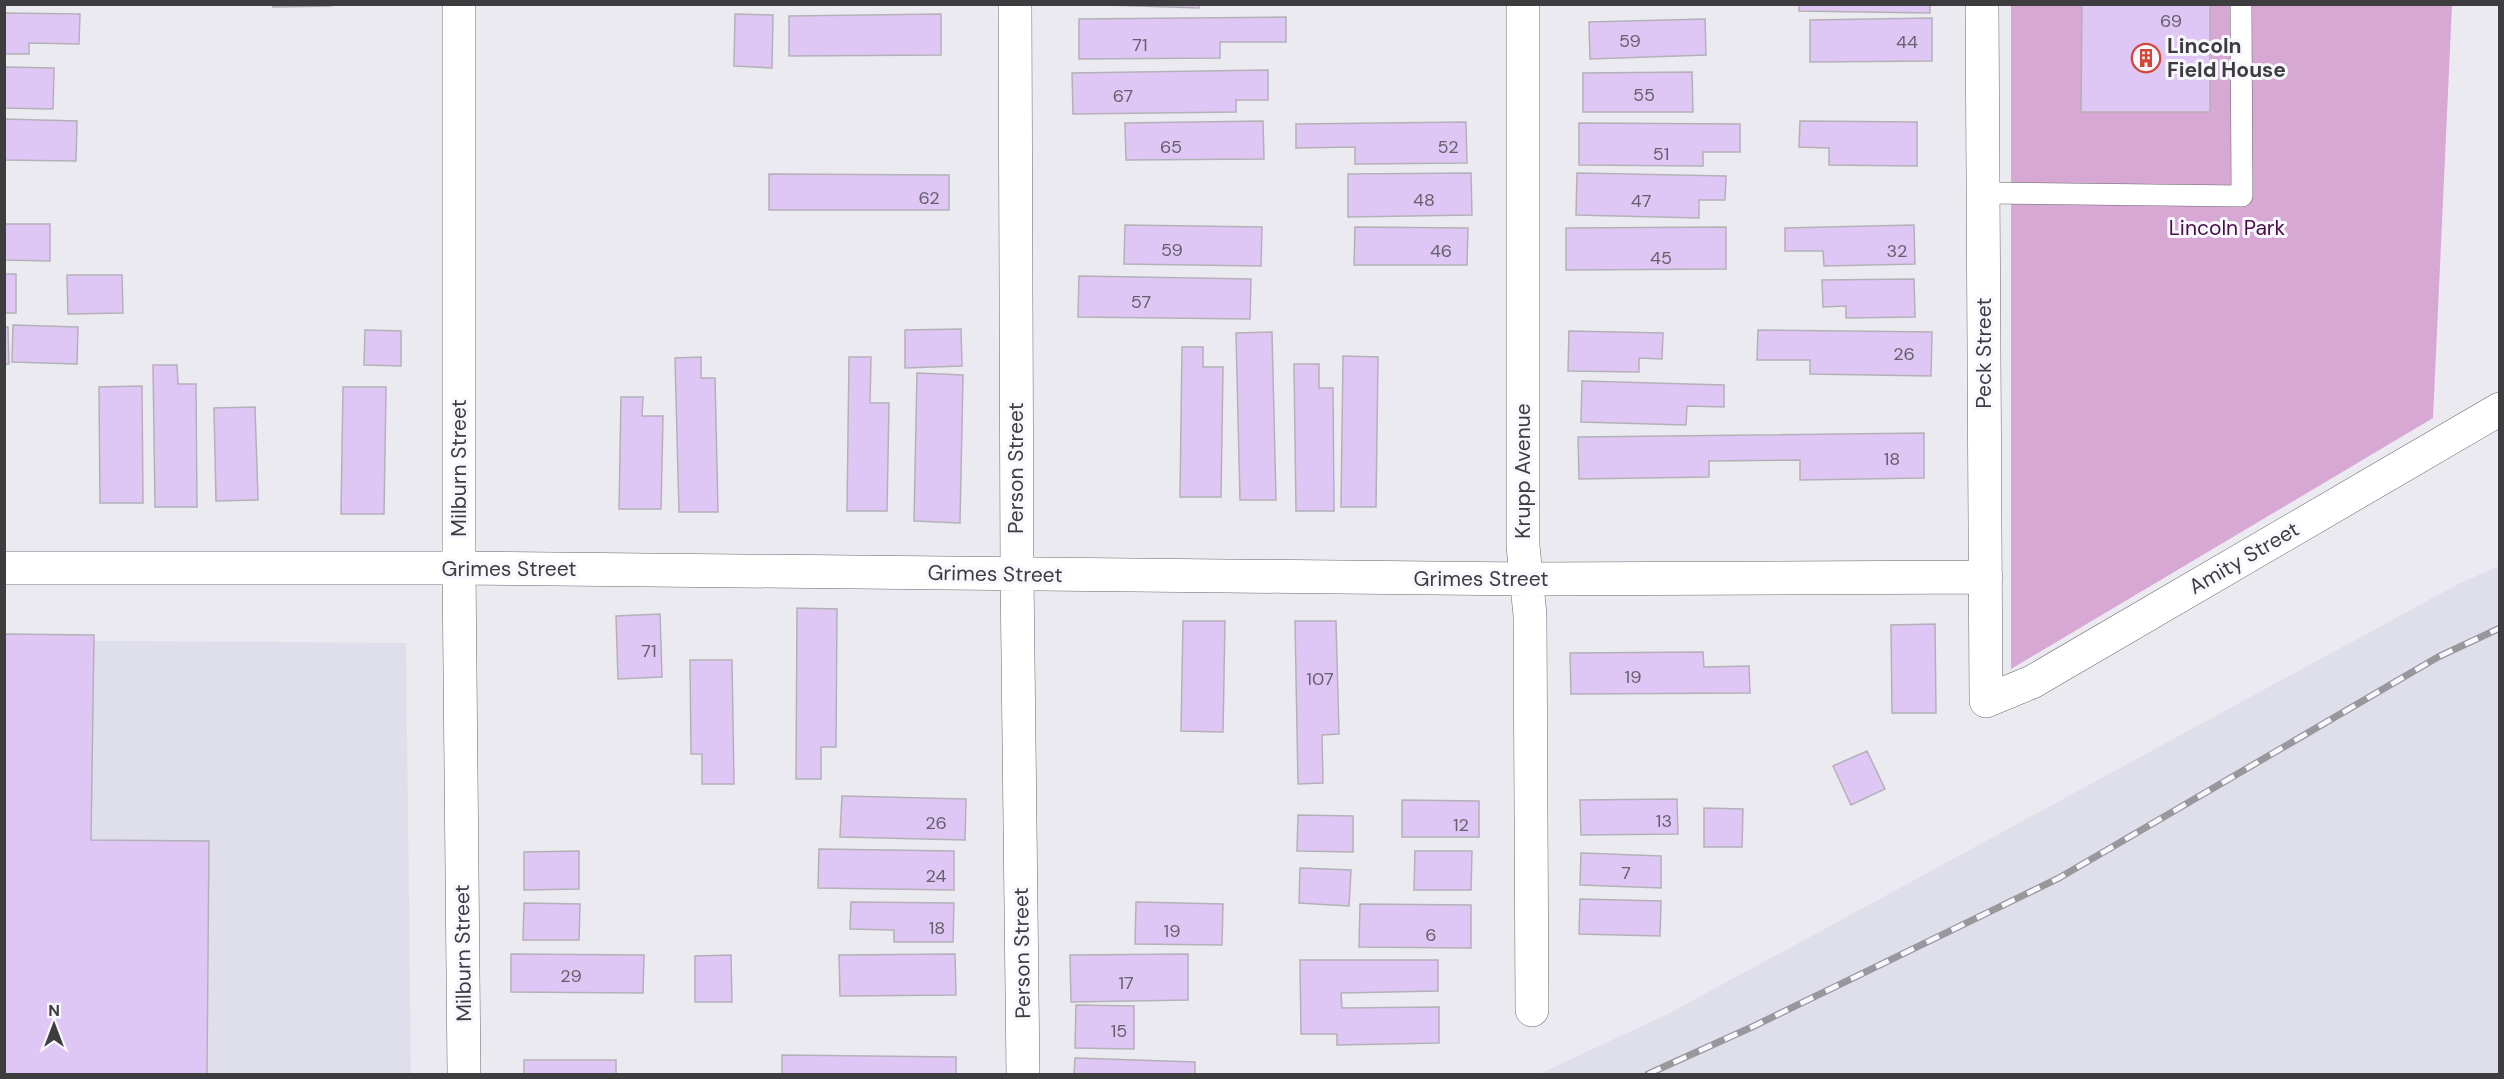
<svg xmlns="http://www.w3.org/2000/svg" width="2504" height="1079" viewBox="0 0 2504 1079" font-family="'DM Sans',sans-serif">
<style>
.built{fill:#dfdfec}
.green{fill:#d6a8d3}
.building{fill:#dfc7f5;stroke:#b4b1b6;stroke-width:1.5}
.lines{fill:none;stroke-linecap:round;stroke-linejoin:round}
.lane-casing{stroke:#68686d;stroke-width:22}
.street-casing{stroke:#68686d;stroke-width:34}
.lane{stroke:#fff;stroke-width:21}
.street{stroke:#fff;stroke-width:33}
.rail-casing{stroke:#98989c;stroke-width:7}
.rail{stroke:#f7f7fd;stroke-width:4.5;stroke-dasharray:14;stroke-linecap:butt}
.labels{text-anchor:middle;stroke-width:6;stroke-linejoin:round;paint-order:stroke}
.number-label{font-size:18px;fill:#66606c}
.poi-label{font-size:21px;font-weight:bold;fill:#3d3d3f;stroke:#f7f7fd;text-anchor:start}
.park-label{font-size:21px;fill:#480d47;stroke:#f7f7fd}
.street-label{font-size:21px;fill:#3d3d3f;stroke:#f7f7fd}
</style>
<rect width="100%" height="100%" fill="#eaeaf0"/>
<path class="built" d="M2499,566V1074H1539L1668,1014L2460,583Z
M5,640L406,643L411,1074H5Z"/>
<path class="green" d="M2011,5H2452L2433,418L2011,669Z"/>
<path class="building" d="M273,4H331V6L273,7Z
M1078,4H1199V8Z
M1799,4H1930V13L1799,11Z
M2082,4H2210V112H2081Z
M4,13L80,14L79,44L29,43V54H4Z
M735,14L773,15L772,68L734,66Z
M941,14V55L789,56V16Z
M1286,17V42H1220V58L1079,59V19Z
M1932,18V61L1810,62V20Z
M1705,19L1706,55L1590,59L1589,22Z
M4,67L54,68L53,109L4,108Z
M1268,70V100H1236V112L1073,114L1072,73Z
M1692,72L1693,112H1583V73Z
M4,119L77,121L76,161L4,160Z
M1263,121L1264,159L1126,160L1125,123Z
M1800,121L1917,122V166L1829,165V148L1799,147Z
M1466,122L1467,163L1355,164V147L1296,148V124Z
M1579,123L1740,124V152H1703V166L1579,165Z
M1471,173L1472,215L1348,217V174Z
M1577,173L1726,176L1725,200H1699V218L1576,215Z
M769,174L949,175V210H769Z
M4,224H50V261L4,260Z
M1125,225L1262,227L1261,266L1124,264Z
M1914,225L1915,264L1824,266L1823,251H1785V228Z
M1355,227L1468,228L1467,265H1354Z
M1726,227V269L1566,270V228Z
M4,274H16V313H4Z
M67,275H122L123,313L68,314Z
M1079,276L1251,279L1250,319L1078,317Z
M1914,279L1915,317L1846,318V306L1823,307L1822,280Z
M13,325L78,327L77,364L12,362Z
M4,327H8L9,364H4Z
M961,329L962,366L905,368V330Z
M365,330L401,331V366L364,365Z
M1758,330L1932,332L1931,376L1810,374V360H1757Z
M1569,331L1663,333L1662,359L1639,358V372L1568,371Z
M1272,332L1276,500H1240L1236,333Z
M1182,347H1203V367H1223L1221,497H1180Z
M1343,356L1378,357L1376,507H1341Z
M701,357V378H715L718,512H679L675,358Z
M849,357H871L870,403H889L887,511H847Z
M1294,364H1319V388H1333L1334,511H1296Z
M153,365H177L178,384H196L197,507H155Z
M917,373L963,375L960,523L914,521Z
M1582,381L1724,385V407L1687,406L1686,425L1581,422Z
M142,386L143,503H100L99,387Z
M343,387H386L384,514H341Z
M621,397H643L642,416H663L661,509H619Z
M255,407L258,500L216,501L214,408Z
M1924,433V478L1800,480V460L1709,461V477L1579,479L1578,437Z
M797,608L837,609L836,747H821V779H796Z
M660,614L662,677L618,679L616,616Z
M1183,621H1225L1223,732L1181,731Z
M1295,621H1336L1339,734L1322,735L1323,783L1298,784Z
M1935,624L1936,713H1892L1891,625Z
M4,634L94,635L91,840L209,841L207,1074H4Z
M1703,652L1704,667L1749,666L1750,693L1571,694L1570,653Z
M690,660H732L734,784H702V754H691Z
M1867,751L1885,789L1851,805L1833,766Z
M842,796L966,799L965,840L840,837Z
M1677,799L1678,834L1581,835L1580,800Z
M1402,800L1479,801V837H1402Z
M1704,808L1743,809L1742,847H1704Z
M1298,815L1353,816V852L1297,851Z
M819,849L954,851V890L818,888Z
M579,851V889L524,890V852Z
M1415,851H1472L1471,890H1414Z
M1581,853L1661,856V888L1580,885Z
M1300,868L1351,870L1349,906L1299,903Z
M1580,899L1661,901L1660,936L1579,934Z
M851,902L954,903L953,942H894V930L850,929Z
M1136,902L1223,904L1222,945L1135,944Z
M524,903L580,904L579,940H523Z
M1360,904L1471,905V948L1359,947Z
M511,954L644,955L643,993L511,992Z
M955,954L956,995L840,996L839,955Z
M1188,954V1000L1071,1002L1070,955Z
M731,955L732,1002H695V956Z
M1300,960H1438V991L1341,993L1342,1008L1439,1007V1043L1337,1045V1034H1301Z
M1076,1005L1134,1006V1049L1075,1048Z
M782,1055L956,1057V1074H782Z
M1075,1058L1195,1062V1074H1074Z
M524,1060H616V1074H524Z"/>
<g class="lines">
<g class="lane-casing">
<path id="lane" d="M1983,193L2242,196L2241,4"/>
</g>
<g class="street-casing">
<path id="street" d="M459,4V568L464,1074
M1015,4L1017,574L1023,1074
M1523,4V546L1530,615L1532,1010
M1982,4L1986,701L2032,682L2500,409
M4,568H459L1526,579L1986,577"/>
</g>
<use href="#lane" class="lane"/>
<use href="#street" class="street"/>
<g class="rail-casing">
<path id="rail" d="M1648,1074L1752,1027L2059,878L2438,657L2500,628"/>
</g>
<use href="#rail" class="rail"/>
</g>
<defs>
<g id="building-ring" transform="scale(1.5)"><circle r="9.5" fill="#f7f7fd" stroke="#d34636" stroke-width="1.5"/><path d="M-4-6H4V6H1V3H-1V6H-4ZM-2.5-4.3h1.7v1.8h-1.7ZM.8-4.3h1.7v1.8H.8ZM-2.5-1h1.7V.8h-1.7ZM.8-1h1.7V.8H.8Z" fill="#d34636"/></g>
</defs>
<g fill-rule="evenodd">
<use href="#building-ring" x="2146" y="58"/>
</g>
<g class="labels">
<g class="number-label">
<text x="2171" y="27">69</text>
<text x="1630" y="47">59</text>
<text x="1907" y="48">44</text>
<text x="1140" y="51">71</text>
<text x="1644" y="101">55</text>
<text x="1123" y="102">67</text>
<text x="1171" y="153">65</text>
<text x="1448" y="153">52</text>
<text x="1661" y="160">51</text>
<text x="929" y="204">62</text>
<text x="1424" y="206">48</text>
<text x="1641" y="207">47</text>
<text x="1172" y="256">59</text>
<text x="1441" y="257">46</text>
<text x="1897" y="257">32</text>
<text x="1661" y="264">45</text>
<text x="1141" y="308">57</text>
<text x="1904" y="360">26</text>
<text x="1892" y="465">18</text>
<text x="649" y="657">71</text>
<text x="1633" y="683">19</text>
<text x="1320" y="685">107</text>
<text x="1664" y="827">13</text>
<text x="936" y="829">26</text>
<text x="1461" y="831">12</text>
<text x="1626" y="879">7</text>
<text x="936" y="882">24</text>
<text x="937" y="934">18</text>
<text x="1172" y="937">19</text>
<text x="1431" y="941">6</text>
<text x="571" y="982">29</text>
<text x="1126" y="989">17</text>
<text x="1119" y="1037">15</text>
</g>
<g class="poi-label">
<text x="2167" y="53">Lincoln<tspan x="2167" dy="24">Field House</tspan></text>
</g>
<g class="park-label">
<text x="2227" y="235">Lincoln Park</text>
</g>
<g class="street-label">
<text transform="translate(1984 353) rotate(-90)" y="7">Peck Street</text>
<text transform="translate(459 468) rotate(-90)" y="7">Milburn Street</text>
<text transform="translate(1016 468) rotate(-90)" y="7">Person Street</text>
<text transform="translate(1523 471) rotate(-90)" y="7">Krupp Avenue</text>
<text transform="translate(2244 558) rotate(-30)" y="7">Amity Street</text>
<text x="509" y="576">Grimes Street</text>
<text transform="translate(995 574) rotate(1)" y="7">Grimes Street</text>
<text x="1481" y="586">Grimes Street</text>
<text transform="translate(463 953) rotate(-91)" y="7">Milburn Street</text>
<text transform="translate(1022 953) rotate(-91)" y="7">Person Street</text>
</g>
</g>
<rect width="2504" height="1079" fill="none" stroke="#3d3d3f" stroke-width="12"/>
<g transform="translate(54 1025)" stroke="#f7f7fd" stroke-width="4.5" paint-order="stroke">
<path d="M0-4.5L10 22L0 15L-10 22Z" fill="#3d3d3f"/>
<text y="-9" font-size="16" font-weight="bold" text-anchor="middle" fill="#3d3d3f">N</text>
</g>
</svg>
